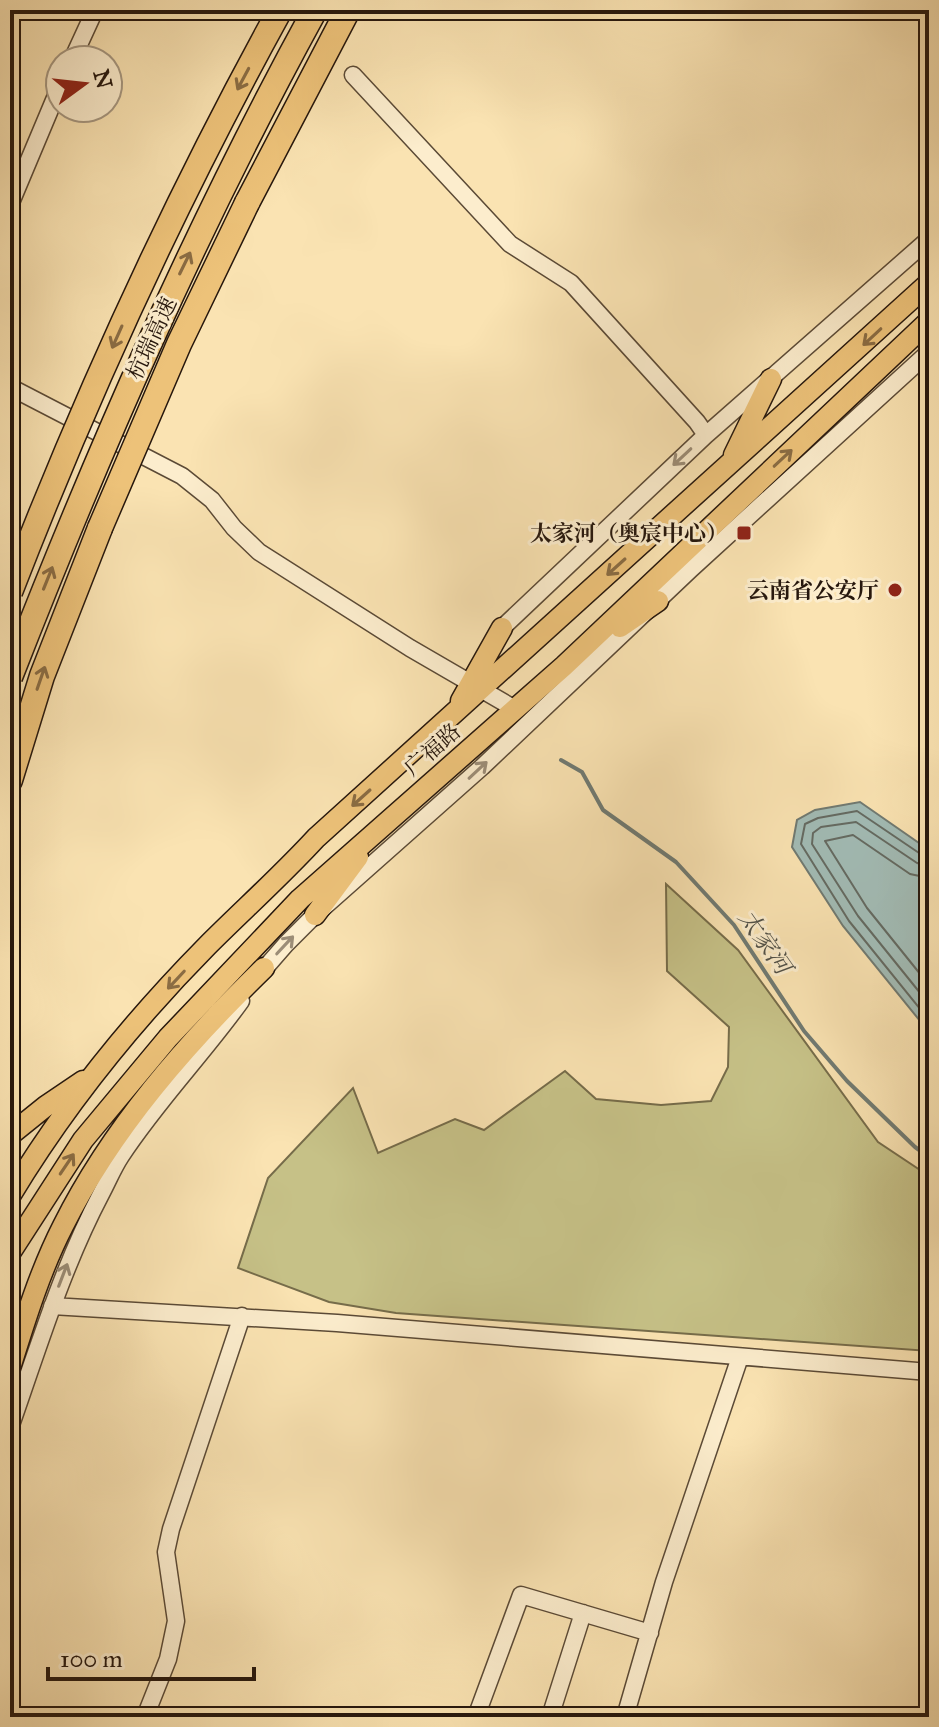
<svg xmlns="http://www.w3.org/2000/svg" width="939" height="1727" viewBox="0 0 939 1727" font-family="'IM FELL Great Primer','Noto Serif SC',serif">
<style>
.green{fill:#c6c187;stroke:#766c4a;stroke-width:2}
.water{fill:#a2bcb6;stroke:#707a72;stroke-width:2}
.lines{fill:none;stroke-linecap:round;stroke-linejoin:round}
.shore{stroke:#646a62;stroke-width:2}
.stream{stroke:#707a72;stroke-width:4}
.minor-casing{stroke:#5b4a36;stroke-width:19}
.major-casing{stroke:#26170d;stroke-width:23}
.highway-casing{stroke:#26170d;stroke-width:27}
.minor{stroke:#fcedcd;stroke-width:16}
.major{stroke:#edc279;stroke-width:20}
.highway{stroke:#edc279;stroke-width:24}
.highway-bridge-casing{stroke:#26170d;stroke-width:27;stroke-linecap:butt}
.highway-bridge{stroke:#edc279;stroke-width:24}
.oneway{stroke:#8a6c43}
.oneway2{stroke:#9c8d77}
.poi-dot{fill:#8f2418;stroke:#fcedcd;stroke-width:3}
.labels{text-anchor:middle;stroke-width:6;stroke-linejoin:round;paint-order:stroke}
.street-label{font-size:22px;fill:#26170d;stroke:#fcedcd}
.poi-label{font-size:22px;font-weight:bold;fill:#26170d;stroke:#fcedcd;text-anchor:end}
.water-label{font-size:24px;font-style:italic;fill:#515148;stroke:#fcedcd}
</style>
<rect width="100%" height="100%" fill="#fae3b2"/>
<filter id="stains"><feTurbulence type="fractalNoise" baseFrequency=".0025" numOctaves="4"/><feColorMatrix values="0 0 0 0 .2 0 0 0 0 .09 0 0 0 0 .02 0 0 0 .5 -.17"/></filter>
<radialGradient id="worn" r=".72"><stop offset=".6" stop-color="#630" stop-opacity="0"/><stop offset="1" stop-color="#630" stop-opacity=".3"/></radialGradient>
<path class="green" d="M666,884L738,950L878,1142L929,1176V1351L396,1313L329,1302L238,1268L268,1178L353,1088L378,1153L455,1119L484,1130L565,1071L596,1099L661,1105L711,1101L728,1067L729,1027L667,971Z"/>
<path class="water" d="M860,802L929,850V1032L843,926L792,847L797,820L815,810Z"/>
<g class="lines">
<path class="shore" d="M929,856L922,855L857,811L818,818L805,824L801,844L849,921L929,1020
M929,866L917,863L856,822L821,827L813,833L812,844L858,916L929,1004
M929,878L910,874L853,835L825,841L867,908L929,985"/>
<path class="stream" d="M561,760L582,772L603,810L676,862L734,925L804,1031L847,1081L915,1147L929,1157"/>
<g class="minor-casing">
<path id="minor" d="M72,60L95,10
M353,75L510,244L571,283L697,422L706,435
M10,205L60,86
M10,387L182,476L212,500L234,528L259,552L410,648L515,709
M502,628L706,435L929,239
M259,975L286,944L315,915L482,767L691,569L929,352
M52,1306L337,1323L929,1372
M10,1428C38,1349 62,1268 101,1194C108,1181 113,1168 121,1156C157,1101 203,1054 241,1001
M145,1717L168,1659L176,1621L166,1552L171,1529L242,1316
M476,1717L521,1595L650,1633
M550,1717L583,1613
M625,1717L664,1582L740,1357"/>
</g>
<g class="major-casing">
<path id="major" d="M734,455L771,379
M620,627L658,601
M461,701L502,628
M315,915L358,857
M10,1135L46,1106L83,1081
M10,1196C65,1105 133,1021 207,946C243,910 281,876 316,838L929,283
M10,1253L83,1140L168,1038L300,899L564,666L929,321
M10,1368C25,1320 40,1271 63,1226C112,1128 186,1044 264,968"/>
</g>
<g class="highway-casing">
<path id="highway" d="M247,203L348,10
M10,780L42,676L100,528"/>
</g>
<use href="#minor" class="minor"/>
<use href="#major" class="major"/>
<use href="#highway" class="highway"/>
<g class="highway-bridge-casing">
<path id="highway-bridge" d="M100,528L179,344L247,203
M10,592C87,393 177,197 280,10
M10,677C99,449 197,225 315,10"/>
</g>
<use href="#highway-bridge" class="highway-bridge"/>
</g>
<defs><path id="oneway-shaft" d="M-6 0H5M1.5-3L5.5 0L1.5 3" fill="none" stroke-width="1.6" stroke-linecap="round" stroke-linejoin="round" transform="scale(2)"/></defs>
<g class="oneway">
<use href="#oneway-shaft" transform="translate(243 79) rotate(118)"/>
<use href="#oneway-shaft" transform="translate(185 263) rotate(-64)"/>
<use href="#oneway-shaft" transform="translate(117 337) rotate(114)"/>
<use href="#oneway-shaft" transform="translate(872 337) rotate(137)"/>
<use href="#oneway-shaft" transform="translate(783 458) rotate(-43)"/>
<use href="#oneway-shaft" transform="translate(616 567) rotate(138)"/>
<use href="#oneway-shaft" transform="translate(48 578) rotate(-68)"/>
<use href="#oneway-shaft" transform="translate(41 678) rotate(-71)"/>
<use href="#oneway-shaft" transform="translate(361 798) rotate(138)"/>
<use href="#oneway-shaft" transform="translate(176 980) rotate(133)"/>
<use href="#oneway-shaft" transform="translate(67 1164) rotate(-56)"/>
</g>
<g class="oneway2">
<use href="#oneway-shaft" transform="translate(682 457) rotate(137)"/>
<use href="#oneway-shaft" transform="translate(478 770) rotate(-43)"/>
<use href="#oneway-shaft" transform="translate(285 945) rotate(-47)"/>
<use href="#oneway-shaft" transform="translate(63 1275) rotate(-69)"/>
</g>
<g class="poi-dot">
<rect x="736" y="525" width="16" height="16" rx="4"/>
<circle cx="895" cy="590" r="8"/>
</g>
<g class="labels">
<g class="street-label">
<text transform="translate(151 338) rotate(-65)" y="8">杭瑞高速</text>
<text transform="translate(432 749) rotate(-41)" y="8">广福路</text>
</g>
<g class="poi-label">
<text x="728" y="541">太家河（奥宸中心）</text>
<text x="879" y="598">云南省公安厅</text>
</g>
<g class="water-label">
<text transform="translate(765 942) rotate(55)" y="8">太家河</text>
</g>
</g>
<rect width="939" height="1727" fill="none" stroke="#fae3b2" stroke-width="40"/>
<rect x="12" y="12" width="915" height="1703" fill="none" stroke="#26170d" stroke-width="4"/>
<rect x="20" y="20" width="899" height="1687" fill="none" stroke="#26170d" stroke-width="2"/>
<g transform="translate(84 84) rotate(75)"><circle r="38" fill="#fcedcd" stroke="#a69780" stroke-width="2"/>
<path d="M0-6L14 30L0 20L-14 30Z" fill="#8f2418"/>
<text y="-12" font-size="22" font-weight="bold" text-anchor="middle" fill="#26170d">N</text>
</g>
<path d="M48 1667v12h206v-12" fill="none" stroke="#26170d" stroke-width="4"/>
<text x="60" y="1667" font-size="24" fill="#26170d" stroke="#fcedcd" stroke-width="6" paint-order="stroke">100 m</text>
<rect width="100%" height="100%" filter="url(#stains)"/>
<rect width="100%" height="100%" fill="url(#worn)"/>
</svg>
